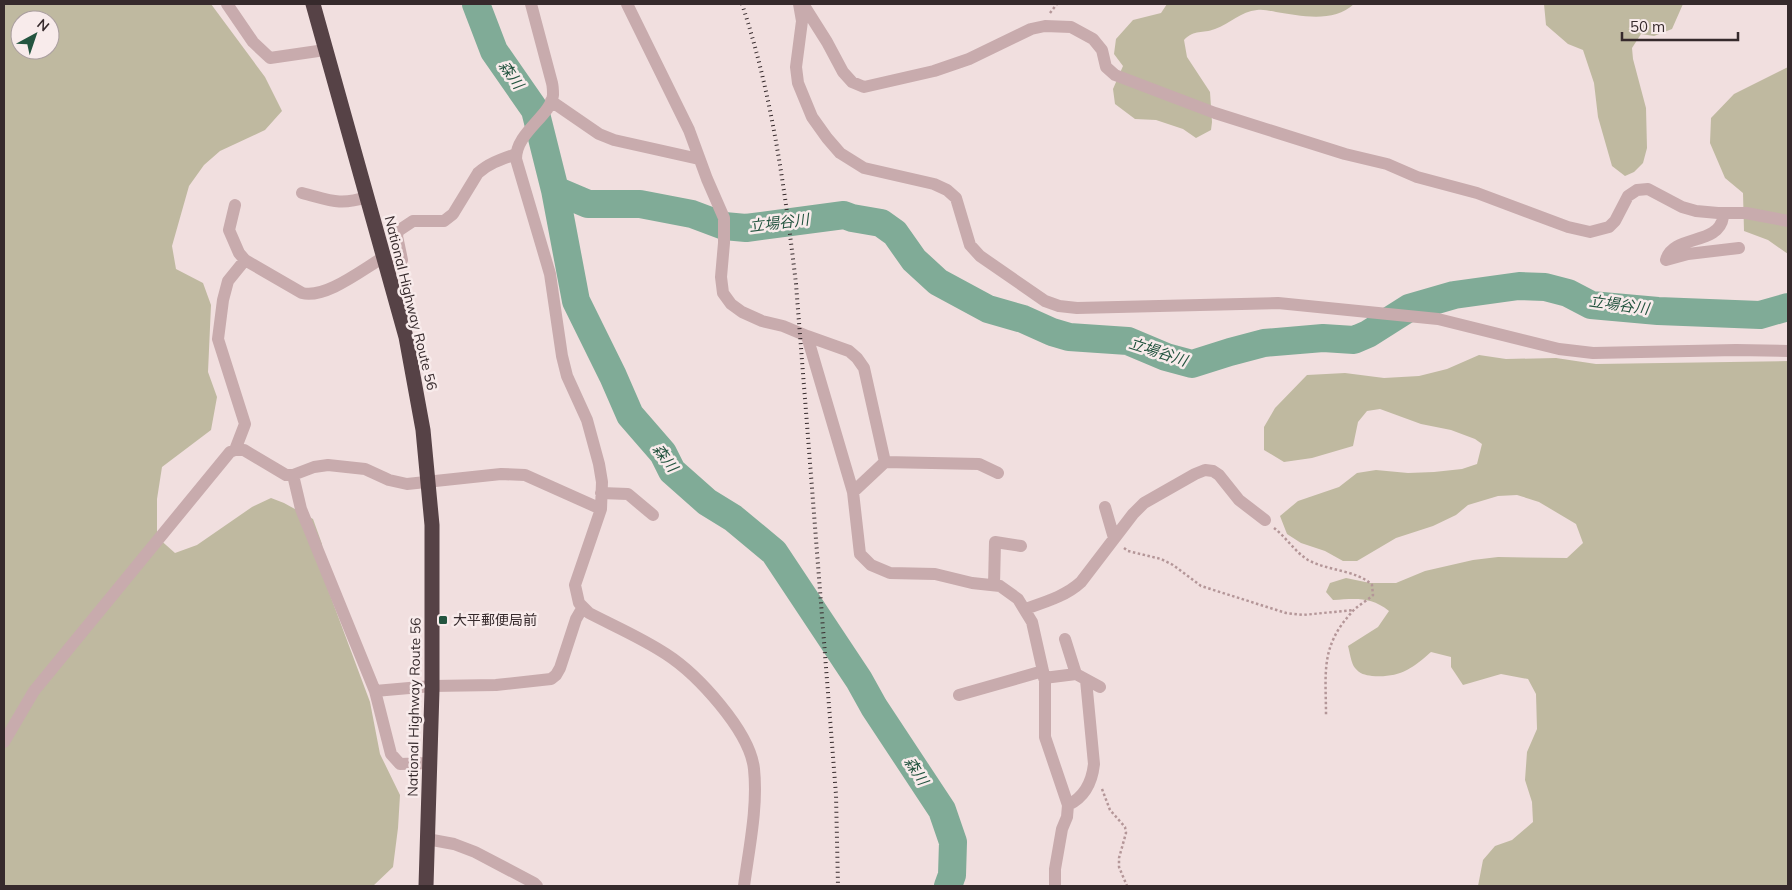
<svg xmlns="http://www.w3.org/2000/svg" width="1792" height="890" viewBox="0 0 1792 890" font-family="Mulish,'Noto Sans JP',sans-serif">
<style>
.green{fill:#bfb9a0;fill-rule:evenodd}
.lines{fill:none;stroke-linecap:round;stroke-linejoin:round}
.river{stroke:#80ab97;stroke-width:28}
.path{stroke:#b49698;stroke-width:2.5;stroke-dasharray:2.5 2.5;stroke-linecap:butt}
.minor{stroke:#c8abad;stroke-width:12}
.highway{stroke:#564246;stroke-width:15}
.rail{stroke:#362a2c;stroke-width:4;stroke-dasharray:1 4;stroke-linecap:butt}
.poi-dot{fill:#23543f;stroke:#f8ebeb;stroke-width:2}
.labels{text-anchor:middle;stroke-width:5;stroke-linejoin:round;paint-order:stroke}
.street-label{font-size:14px;fill:#362a2c;stroke:#f8ebeb}
.poi-label{font-size:14px;fill:#362a2c;stroke:#f8ebeb;text-anchor:start}
.water-label{font-size:15px;font-style:italic;fill:#23543f;stroke:#f8ebeb}
</style>
<rect width="100%" height="100%" fill="#f1dfdf"/>
<path class="green" d="M4,4H211L265,77L282,111L265,130L220,151L204,165L189,186L172,246L176,269L203,283L211,305L208,372L217,397L211,430L162,467L157,499V537L175,553L197,545L252,507L271,498L284,503L313,519L322,544L326,584L370,702L380,754L400,795L398,828L393,867L373,886H4ZM20,20H50V50H20Z
M1167,4H1354C1334,23 1301,16 1276,12C1270,11 1263,9 1257,10C1241,11 1230,24 1215,29C1202,34 1195,29 1184,40L1187,57L1210,92L1212,122L1211,130L1196,138L1183,129L1156,120L1135,119L1115,104L1113,89L1123,66L1114,54L1116,39L1133,20L1161,13Z
M1544,4H1683L1672,29L1654,36L1641,34L1632,48L1633,59L1646,108L1647,148L1643,163L1634,172L1625,176L1612,166L1598,117L1594,83L1583,50L1568,44L1546,25Z
M1788,67V254L1768,240L1744,231L1743,193L1725,178L1710,143L1711,118L1734,94Z
M1479,355L1506,359L1556,358L1596,364L1788,361V886H1478L1483,860L1495,846L1512,840L1533,822L1532,802L1525,780L1527,752L1537,729L1536,694L1528,679L1501,674L1463,685L1451,667V657L1431,652C1412,669 1399,678 1372,676C1365,675 1360,674 1355,668C1351,663 1350,653 1348,646L1378,627L1389,611C1370,596 1355,599 1333,600L1326,592L1330,583L1346,578L1370,583H1396L1425,571L1473,560L1498,557L1567,558L1583,543L1576,524L1539,502L1517,495L1498,496L1468,505L1456,515L1433,526L1396,538L1357,561H1343L1325,551L1301,543L1287,534L1280,516L1298,501L1339,487L1357,473L1376,470L1408,473L1434,472L1462,469L1477,464L1482,444L1475,439L1451,430L1421,424L1380,409L1367,411L1358,422L1353,446L1312,458L1284,462L1264,450V427L1275,408L1307,375L1345,373L1384,378L1419,376L1447,369Z"/>
<g class="lines">
<path class="river" d="M476,4L494,51L535,110L555,190L576,301L613,376L630,415L663,453L672,471L707,502L733,518L774,552L859,680L874,707L942,810L953,842L952,875L948,886
M555,190L588,204H640L692,214L724,226L746,228L844,215L852,218L881,223L895,233L914,260L938,282L988,309L1023,319L1052,332L1069,337L1128,341L1166,357L1192,364L1230,352L1264,343L1323,338L1354,340L1368,334L1409,308L1454,295L1519,286L1545,287L1568,293L1591,305L1658,311L1760,315L1788,307"/>
<path class="path" d="M1050,13L1057,4
M1274,528C1286,537 1295,552 1308,560C1328,571 1357,570 1372,585L1373,595C1367,601 1358,605 1352,612C1320,647 1326,672 1326,716
M1124,548L1128,551L1161,559L1173,565L1201,586L1286,613L1303,615L1353,610
M1102,789L1110,810L1125,827L1126,833L1119,858V867L1127,886"/>
<path class="minor" d="M227,4L253,42L270,58L325,50
M531,4L552,83C553,87 553,91 553,95C551,116 516,132 516,159L550,274L562,356L567,376L587,420L599,464L602,482L601,509L575,585L579,603L589,613C614,626 642,638 666,654C697,674 750,731 754,769C758,807 749,848 744,886
M627,4L689,130L707,179L724,218V243L721,277L723,293L731,304L742,312L762,321L783,326L807,336L853,492L860,554L871,565L890,573L935,574L972,583L1000,586L1018,599L1032,622L1045,680V737L1068,805L1067,817L1062,829L1055,869V886
M799,4L802,21L796,67L798,83L812,117L827,138L840,153L864,168L934,184L947,190L956,198L970,245L980,256L1045,301L1059,306L1077,308L1278,303L1438,319L1559,349L1593,353L1736,350L1788,351
M803,4L827,42L843,72L852,82L864,87L934,71L969,59L1031,29L1045,26L1071,27L1093,39L1102,50L1106,67L1115,75L1215,113L1345,154L1387,164L1417,177L1477,193L1568,227L1590,232L1609,227L1615,221L1628,196L1637,190L1648,189L1682,207L1696,211L1718,213L1723,217C1719,246 1673,234 1666,260L1688,254L1739,248
M551,101L599,134L614,140L699,159
M302,193C330,200 339,206 367,197
M235,205L229,230L239,253L245,260L302,293C326,299 363,269 384,257
M1718,213H1746L1788,221
M388,268L399,265L402,260L397,236L398,231L413,221H444L453,214L478,173C489,163 502,159 516,154
M807,336L849,351L857,358L864,368L885,462L853,492
M235,450L245,424L218,339L223,300L228,281L245,260
M885,462L979,464L998,473
M293,475L301,509L375,691L391,754L400,764L430,763
M601,493L628,494L653,515
M1105,507L1114,538
M994,585L995,542L1021,546
M1025,609C1045,602 1066,596 1081,582L1133,514L1144,503L1195,474L1205,470L1213,471L1219,475L1239,500L1265,520
M1065,639L1076,674
M1044,678L1076,674L1100,687
M375,691L432,686L496,685L551,679L556,675L560,668L576,619L583,607
M959,695L1043,671
M4,742L34,691L230,452L235,450H244L286,475H293L314,467L328,465L365,469L389,480L407,484L501,474L525,475L601,509
M1068,805C1085,797 1092,782 1094,764L1086,680
M427,839L454,844L475,852L534,883L537,886"/>
<path class="highway" d="M313,4L406,337L423,430L432,525V690L426,886"/>
<path class="rail" d="M742,4C772,94 785,190 796,284L836,795L838,886"/>
</g>
<rect class="poi-dot" x="438" y="615" width="10" height="10" rx="2.5"/>
<g class="labels">
<g class="street-label">
<text transform="translate(411 303) rotate(76)" y="5">National Highway Route 56</text>
<text transform="translate(414 707) rotate(-89)" y="5">National Highway Route 56</text>
</g>
<g class="poi-label">
<text x="453" y="625">大平郵便局前</text>
</g>
<g class="water-label">
<text transform="translate(511 75) rotate(55)" y="5">森川</text>
<text transform="translate(779 223) rotate(-7)" y="5">立場谷川</text>
<text transform="translate(1619 305) rotate(8)" y="5">立場谷川</text>
<text transform="translate(1158 352) rotate(18)" y="5">立場谷川</text>
<text transform="translate(665 458) rotate(53)" y="5">森川</text>
<text transform="translate(916 771) rotate(57)" y="5">森川</text>
</g>
</g>
<rect width="1792" height="890" fill="none" stroke="#362a2c" stroke-width="10"/>
<g transform="translate(35 35) rotate(40)"><circle r="24" fill="#f8ebeb" stroke="#aa9e9f"/>
<path d="M0-4L9 19L0 12L-9 19Z" fill="#23543f"/>
<text y="-8" font-size="14" font-weight="bold" text-anchor="middle" fill="#362a2c">N</text>
</g>
<path d="M1622 32v8h116v-8" fill="none" stroke="#362a2c" stroke-width="2.5"/>
<text x="1630" y="32" font-size="15" fill="#362a2c" stroke="#f8ebeb" stroke-width="4" paint-order="stroke">50 m</text>
</svg>
